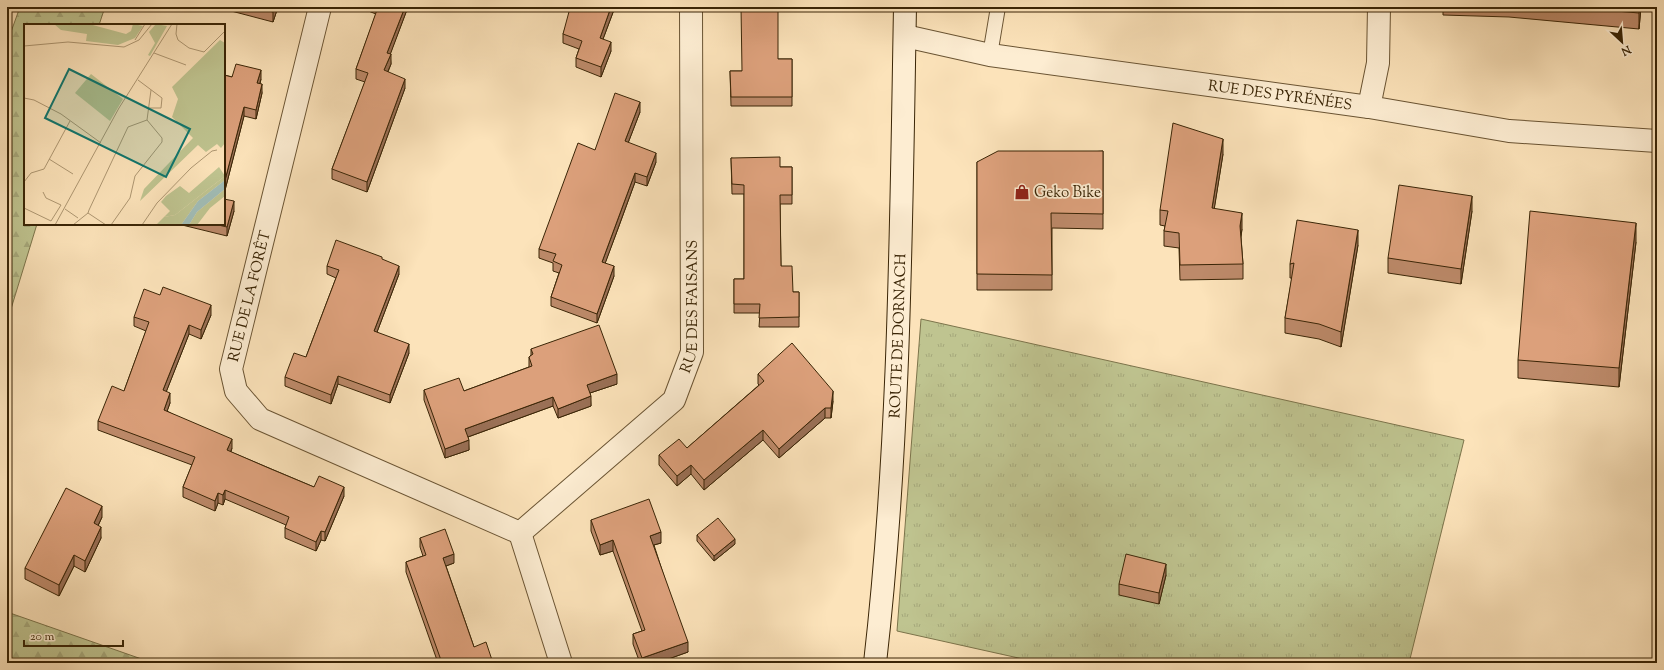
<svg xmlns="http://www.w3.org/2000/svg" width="1664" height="670" viewBox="0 0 1664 670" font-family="'Sorts Mill Goudy',serif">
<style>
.grass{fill:url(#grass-tufts);stroke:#7c744b}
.forest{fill:url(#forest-firs);stroke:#7c744b}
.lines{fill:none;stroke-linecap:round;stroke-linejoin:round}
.service-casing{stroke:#6a5433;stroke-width:16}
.minor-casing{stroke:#6a5433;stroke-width:24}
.secondary-casing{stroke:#3a2506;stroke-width:24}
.service{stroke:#fdedd2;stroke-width:14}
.minor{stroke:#fdedd2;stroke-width:22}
.secondary{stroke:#fdedd2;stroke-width:22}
.wall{fill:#bd8a6a;stroke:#3a2506}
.shaded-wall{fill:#9a7056;stroke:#3a2506}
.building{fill:#dca07b;stroke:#3a2506}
.labels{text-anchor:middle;stroke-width:3.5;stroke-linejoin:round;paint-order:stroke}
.street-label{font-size:15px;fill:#3a2506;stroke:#fdedd2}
.poi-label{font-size:15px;fill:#3a2506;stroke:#fdedd2;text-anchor:start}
.inset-road{fill:none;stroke:#ae9772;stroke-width:1}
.view{fill:#0f766e;fill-opacity:0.15;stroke:#0f766e;stroke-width:2}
.inset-edge{fill:none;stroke:#3a2506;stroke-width:2}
</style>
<defs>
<pattern id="grass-tufts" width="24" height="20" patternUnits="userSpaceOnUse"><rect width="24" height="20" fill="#bfc490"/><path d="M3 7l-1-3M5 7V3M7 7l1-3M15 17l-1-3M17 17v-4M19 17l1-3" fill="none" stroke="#a5a87b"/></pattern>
<pattern id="forest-firs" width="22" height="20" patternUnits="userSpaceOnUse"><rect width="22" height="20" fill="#bfc490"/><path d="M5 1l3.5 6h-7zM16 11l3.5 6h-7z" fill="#a5a87b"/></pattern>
</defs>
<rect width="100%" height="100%" fill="#fce3ba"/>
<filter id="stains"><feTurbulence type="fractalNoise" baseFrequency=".005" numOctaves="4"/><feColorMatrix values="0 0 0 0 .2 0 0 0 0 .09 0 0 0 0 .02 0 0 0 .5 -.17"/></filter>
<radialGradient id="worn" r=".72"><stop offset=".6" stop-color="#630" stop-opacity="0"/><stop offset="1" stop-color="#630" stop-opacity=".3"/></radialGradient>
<path class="grass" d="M921,319L1464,440L1409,663H1041L897,631Z"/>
<path class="forest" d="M20,7H105L99,25H25V224H37L7,322V43Z
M7,612L153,663H7Z"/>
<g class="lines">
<g class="service-casing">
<path id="service" d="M990,55L998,7"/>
</g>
<g class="minor-casing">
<g id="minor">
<path d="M320,7L231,369L236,391L260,419L520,533"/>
<path id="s1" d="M905,36L990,55L1369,107L1509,131L1657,141"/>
<path d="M1369,107L1378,63L1379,7"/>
<path id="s2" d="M520,533L674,400L692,352L691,7"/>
<path d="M520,533L561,663"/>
</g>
</g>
<g class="secondary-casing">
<g id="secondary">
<path id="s3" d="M875,663C900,445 901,226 905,7"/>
</g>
</g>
<use href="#service" class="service"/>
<use href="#minor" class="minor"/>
<use href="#secondary" class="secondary"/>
</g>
<path class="wall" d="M216,7H278L273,22Z
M358,7H408L390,54L391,64L388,72L405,88L367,192L332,179V169L365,82L356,79V69L376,14Z
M573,7H615L603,39L611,51L601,77L576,67V58L579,49L563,43V34Z
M1443,7H1641L1639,29L1509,17L1443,15Z
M778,59H792V106H731L730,71H742Z
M224,75L232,77L261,79L260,84L262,93L256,119L244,116L224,194Z
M640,112L628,143L656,162L647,186L635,182L619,226L605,263L614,276L597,323L551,306V297L559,273L553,271V263L539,258V249L595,150Z
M1103,151V229L1052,228V290H977V162Z
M1223,154L1214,209L1242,229L1241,237L1243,264V279L1180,280L1179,248L1164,246V231L1165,226L1160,225V210Z
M731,158L780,167H792V204H780L781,266L793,292H799V327H759L760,313H734V279H744V194H732Z
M234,211L227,236L178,224H224Z
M1472,211L1461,284L1388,273V258Z
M1636,242L1619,387L1518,378V360Z
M1358,245L1341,347L1319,339L1285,333V318L1292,278H1290V264Z
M382,260L399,274L377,332L409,353L390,403L338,384L331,404L285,386V377L306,357L336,278L327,274V266Z
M211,315L201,339L189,334L166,392L170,403L167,411L232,448L231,452L314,487L344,496L325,541L321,540L316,551L285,538V528L286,525L225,499L223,505L218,503L215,511L183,497V487L192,465L98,430V421L124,391L146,331L134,326V317Z
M531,349L617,384L590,393L591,406L558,418L553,406L468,437L469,450L445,458L424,400V390L464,391L529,367V357L531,355Z
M758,374L833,401L831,418H825L779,458L763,440L704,490L691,474L677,486L659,465V455L687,448L759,385L758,384Z
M102,517L98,526L101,538L85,572L74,566L59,596L25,579V568Z
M591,520L661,543L654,545L688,652L657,663H640L633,644V634L642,631L613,551L600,555L591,531Z
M697,535L735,544L714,561L697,541Z
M420,538L454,563L446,566L474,647L493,663H438L406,572V562L423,556L420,547Z
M1166,575L1159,604L1119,595V584Z"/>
<path class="shaded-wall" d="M275,7H278L273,22V12Z
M405,7H408L387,63V53Z
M611,7H615L600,47V38Z
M1639,7H1641L1639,29Z
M611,42V51L601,77V67Z
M391,54V64L384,80V70Z
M261,70V79L257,93V83Z
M405,79V88L367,192V182Z
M262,84V93L256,119V110Z
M640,102V112L625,151V141Z
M244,107V116L224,194V184Z
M1223,139V154L1212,223V208Z
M656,153V162L647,186V177Z
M635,173V182L602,272V262Z
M1472,196V211L1461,284V269Z
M234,201V211L227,236V227Z
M1242,213V229L1240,241V226Z
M1636,223V242L1619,387V368Z
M1358,230V245L1341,347V332Z
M399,266V274L374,340V331Z
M614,266V276L597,323V314Z
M211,305V315L201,339V330Z
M189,325V334L163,400V390Z
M409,344V353L390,403V395Z
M617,374V384L587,394V385Z
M338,376V384L331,404V395Z
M833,391V401L831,418V408Z
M170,393V403L164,420V410Z
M591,396V406L558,418V409Z
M553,397V406L465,438V429Z
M825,408V418L779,458V449Z
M763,430V440L704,490V480Z
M232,439V448L227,460V450Z
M469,440V450L445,458V449Z
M691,465V474L677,486V476Z
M344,487V496L325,541V532Z
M225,490V499L223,505V495Z
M218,493V503L215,511V501Z
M102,506V517L94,534V523Z
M101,527V538L85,572V561Z
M321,531V540L316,551V542Z
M661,532V543L650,546V536Z
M735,539V544L714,561V556Z
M613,540V551L600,555V545Z
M454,554V563L443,567V558Z
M74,555V566L59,596V585Z
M1166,564V575L1159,604V593Z
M688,642V652L657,663H642V658Z
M463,659V663H452Z"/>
<path class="building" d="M254,7H275L273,12Z
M378,7H405L387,53L391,54L384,70L405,79L367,182L332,169L368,73L356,69Z
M573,7H611L600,38L611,42L601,67L576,58L582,41L563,34L570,8L572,9Z
M741,7H778V59H792V97H731L730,71H742Z
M1570,7H1639V13Z
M236,64L261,70L257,83L262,84L256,110L244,107L224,184V75L232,77Z
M615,93L640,102L625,141L656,153L647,177L635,173L619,216L602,262L614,266L597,314L551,297L562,265L553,261L556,254L539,249L578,143L595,150Z
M1173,123L1223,139L1212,208L1242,213L1240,226L1243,264L1180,265L1179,233L1164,231L1168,211L1160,210Z
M998,151H1103V214L1051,213L1052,275L977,274V162Z
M780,157V167H792V195H780L781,266H792L793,292H799V317L759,318L760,304H734V279H744V185L732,184L731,158Z
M1399,185L1472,196L1461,269L1388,258Z
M224,199L234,201L227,227L214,224H224Z
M1530,211L1636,223L1619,368L1518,360Z
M1297,220L1358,230L1341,332L1319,324L1285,318L1294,263L1290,264Z
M336,240L382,257V259L399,266L374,331L409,344L390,395L338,376L331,395L285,377L294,353L306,357L339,270L327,266Z
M163,287L211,305L201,330L189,325L163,390L170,393L164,410L232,439L227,450L271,469L314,487L319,476L344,487L325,532L321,531L316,542L285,528L289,517L225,490L223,495L218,493L215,501L183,487L195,457L98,421L112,386L124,391L149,322L134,317L144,289L160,295Z
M599,325L617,374L587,385L591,396L558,409L553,397L465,429L469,440L445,449L424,390L459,378L464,391L532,366L529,357L533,354L531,349Z
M792,343L833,391L831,408H825L779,449L763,430L704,480L691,465L677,476L659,455L679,439L687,448L764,381L758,374Z
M66,488L102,506L94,523L101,527L85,561L74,555L59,585L25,568Z
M649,499L661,532L650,536L688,642L642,658L633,634L645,630L613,540L600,545L591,520Z
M718,518L735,539L714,556L697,535Z
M445,529L454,554L443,558L474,647L486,642L493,663H464L463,659L452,663H442L406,562L426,555L420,538Z
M1126,554L1166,564L1159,593L1119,584Z"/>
<defs>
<g id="shop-bare" transform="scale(1.2)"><path d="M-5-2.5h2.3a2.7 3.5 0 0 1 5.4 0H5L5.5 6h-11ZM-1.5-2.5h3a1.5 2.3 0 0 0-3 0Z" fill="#8f2418" stroke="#fdedd2" stroke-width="2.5" paint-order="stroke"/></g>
</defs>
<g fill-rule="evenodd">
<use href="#shop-bare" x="1022" y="192"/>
</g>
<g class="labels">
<g class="street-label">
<text dy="5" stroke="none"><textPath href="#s1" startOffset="380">RUE DES PYRÉNÉES</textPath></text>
<text transform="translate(249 296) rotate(-76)" y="5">RUE DE LA FORÊT</text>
<text dy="5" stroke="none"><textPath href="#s2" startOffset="300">RUE DES FAISANS</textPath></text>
<text dy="5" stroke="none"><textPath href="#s3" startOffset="328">ROUTE DE DORNACH</textPath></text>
</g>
<g class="poi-label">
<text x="1034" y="197">Geko Bike</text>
</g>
</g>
<g transform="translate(24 24)">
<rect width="201" height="201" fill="#fce3ba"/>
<path d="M30,0H65L102,10L107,7L109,0L119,2L111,14L94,21L62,17L63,10L37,6ZM132,0L143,2L126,32L124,31L131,19L125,8ZM67,50L99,75L86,97L51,69ZM195,143L201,152L151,191L140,193L146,187L137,178L142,172L156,162L165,169Z" fill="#bfc490"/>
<path d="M196,16L201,19V119L197,124L193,120L182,128L174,121L116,177L120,165L169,114L148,93L154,75L148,63ZM201,152V156L174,177L157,201H132L140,193L151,191ZM201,165V172L186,184L173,201H165L173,188Z" fill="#bfc490"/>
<path d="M201,156V165L173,188L165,201H157L174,177Z" fill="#a1bdb7"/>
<path class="inset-road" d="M153,0L152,10L154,16L165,24L180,28L201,7M111,16L121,0M0,22L44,18L100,23L115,16L128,0M130,29L162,41M114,56L138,74L137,84H125M0,74L10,76L37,90L77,119M123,96L127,66M25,135L49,150M0,158L7,149L20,145L46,97M19,168L22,174L37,181L27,197M0,184L27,197M41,185L54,194M31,201L95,84L148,0M49,201L64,189M82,201L64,189L65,186L104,103L123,96M87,201L106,174L111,152L138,118V114L123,96M118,201L133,179L167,144L188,127L193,126"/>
<path class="view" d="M45,45L166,105L142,153L21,94Z"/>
<rect width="201" height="201" class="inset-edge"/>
</g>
<rect width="1664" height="670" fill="none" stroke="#fce3ba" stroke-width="24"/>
<rect x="8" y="8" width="1648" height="654" fill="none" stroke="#3a2506" stroke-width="2"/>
<rect x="12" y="12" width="1640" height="646" fill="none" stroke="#3a2506"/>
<g transform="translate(1622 42) rotate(154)" stroke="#fdedd2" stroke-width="3" paint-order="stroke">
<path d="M0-3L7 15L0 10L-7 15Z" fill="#3a2506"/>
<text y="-6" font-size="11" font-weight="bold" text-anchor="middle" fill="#3a2506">N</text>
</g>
<path d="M24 640v6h99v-6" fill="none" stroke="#3a2506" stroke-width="2"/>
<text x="30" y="640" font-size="12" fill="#3a2506" stroke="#fdedd2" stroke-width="3" paint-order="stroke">20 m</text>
<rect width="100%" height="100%" filter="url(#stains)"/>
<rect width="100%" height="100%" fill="url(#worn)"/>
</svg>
